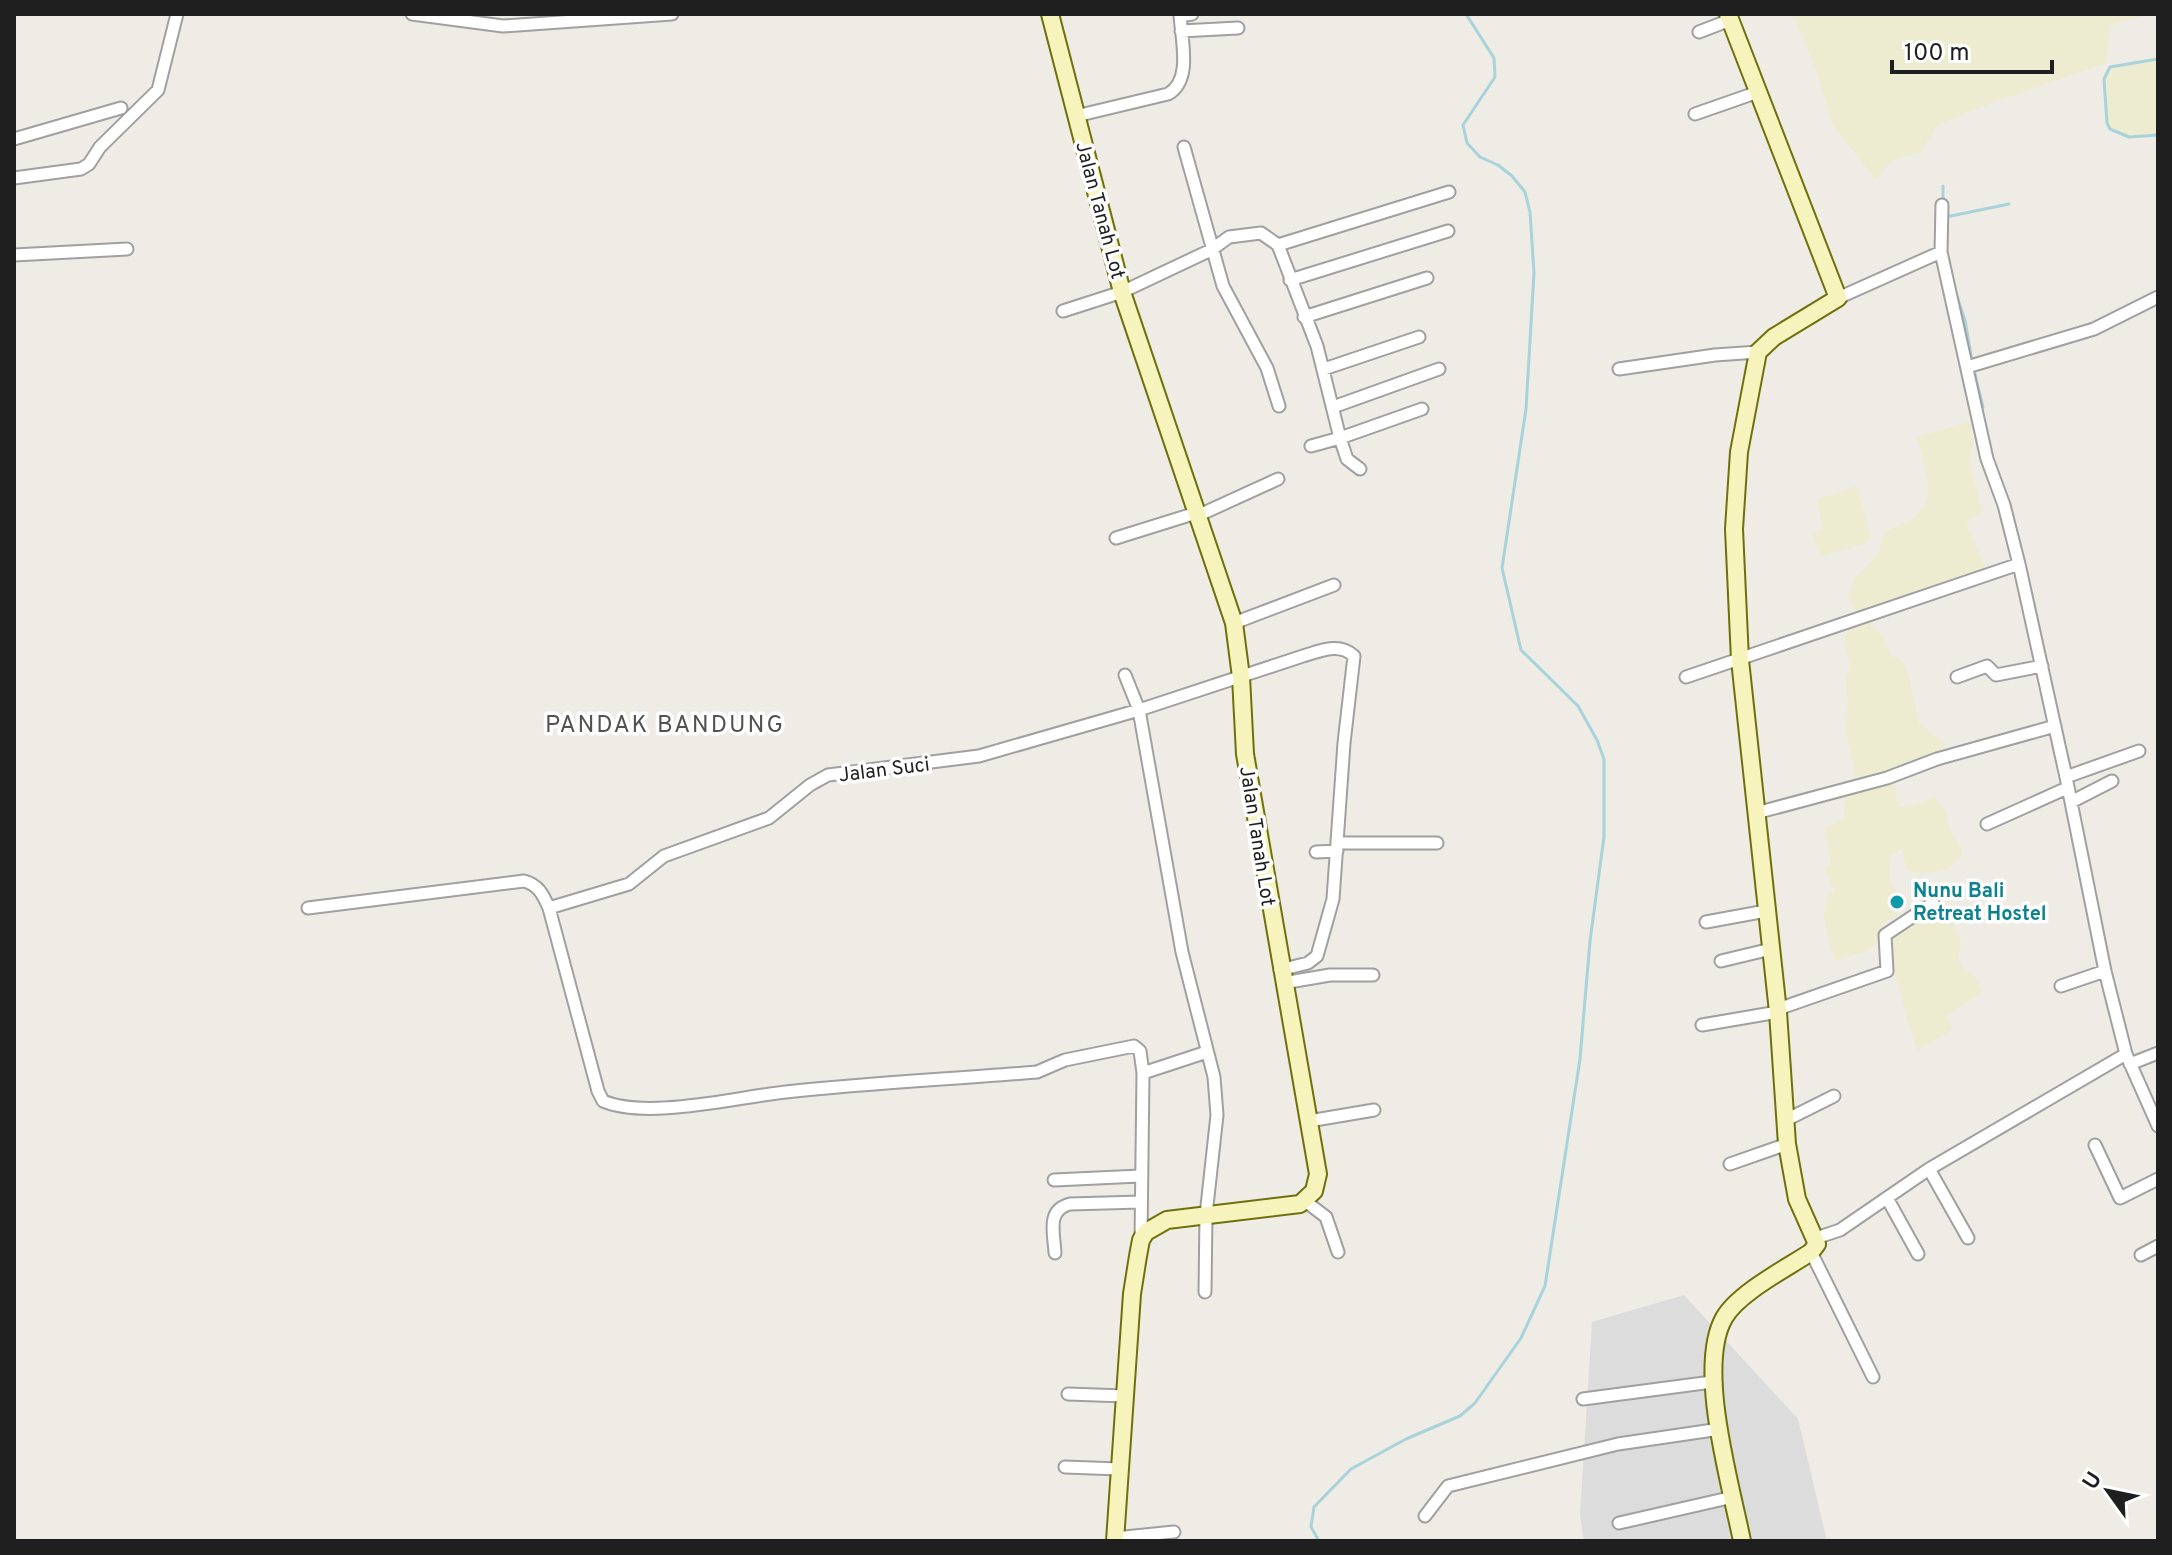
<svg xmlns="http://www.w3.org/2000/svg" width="2172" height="1555" viewBox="0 0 2172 1555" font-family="Overpass,sans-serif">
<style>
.residential{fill:#dddcdc}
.farmland{fill:#edecd1}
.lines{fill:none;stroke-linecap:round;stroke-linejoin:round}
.stream{stroke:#a8d3da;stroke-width:3}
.street-casing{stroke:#a0a0a0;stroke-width:15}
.secondary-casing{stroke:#6e710b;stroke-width:20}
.street{stroke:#fff;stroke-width:11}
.secondary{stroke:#f6f4bc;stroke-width:16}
.culture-dot{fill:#0f9aa8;stroke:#fff;stroke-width:3}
.labels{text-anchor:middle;stroke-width:7;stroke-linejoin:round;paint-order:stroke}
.street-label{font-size:20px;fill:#1f1f1f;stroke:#fff}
.culture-label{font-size:20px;font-weight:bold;fill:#0d838f;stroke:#fff;text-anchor:start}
.quarter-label{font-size:24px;letter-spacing:2px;fill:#525252;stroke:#fff}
</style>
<rect width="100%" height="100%" fill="#efebe5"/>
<path class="residential" d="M1684,1295L1798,1419L1827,1541H1584L1580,1515L1592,1322Z"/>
<path class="farmland" d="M1792,14H2150L2110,25L2106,63L1978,108L1937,126L1920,153L1902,157L1890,163L1876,180L1832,124L1816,69Z
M2158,59V135L2129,137L2113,131L2107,123L2104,74L2113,66Z
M1970,422L1973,445L1969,463L1983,513L1966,522L1987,573L1857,616L1848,596L1854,579L1878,555L1885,532L1914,518L1928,501V478L1917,437Z
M1857,486L1870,535L1866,543L1820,557L1813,532L1823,529L1817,500Z
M1868,622L1883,635L1891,656L1901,660L1907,670L1919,723L1946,744L1932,761L1894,779L1899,807L1915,805L1935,796L1947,814L1948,826L1961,847L1962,856L1949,868L1935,872L1915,873L1907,869L1902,849L1891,855L1889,877L1896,894L1898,915L1883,923L1877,943L1865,952L1834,960L1824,917L1826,898L1835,891L1825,868L1831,864L1825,828L1844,820L1845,797L1856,780L1845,730L1848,714L1846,682L1850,665L1844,639L1849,629Z
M1948,911L1961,942L1958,958L1961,966L1976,978L1982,992L1946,1017L1953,1029L1918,1051L1909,1025L1886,941L1888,935L1922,916Z"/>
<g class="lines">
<path class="stream" d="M2158,59L2110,67L2104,79L2107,123L2110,129L2129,137L2158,135
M1943,186V201
M1946,217L2009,204
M1955,291L1965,320L1972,361
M1843,303L1857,295
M1974,370L1983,407
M1319,1541L1311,1527L1314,1507L1351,1469L1406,1439L1460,1416L1475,1403L1521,1338L1545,1286L1580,1059L1590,941L1604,837V759L1597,740L1578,706L1521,650L1502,568L1526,409L1534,273L1530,212L1525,192L1512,176L1498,165L1480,157L1467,143L1463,125L1495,77L1494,58L1466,14"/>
<g class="street-casing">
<path id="street" d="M412,14L503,26L672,14
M1180,16L1192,14
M1181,31L1238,28
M1699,32L1730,20
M1695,114L1758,92
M1076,116L1168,94C1193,80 1181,39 1180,14
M14,139L121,108
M1184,147L1223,286L1267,368L1279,406
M14,178L81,169L89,164L100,147L158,90L177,14
M1942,205L1941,252L1987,459L2004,505L2019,564L2066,777L2105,971L2126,1054L2158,1126
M1278,245L1449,192
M14,255L127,249
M1290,280L1448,231
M1838,298L1941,252
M1063,311L1122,292L1211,250L1229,237L1261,233L1278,245L1317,346L1340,438L1422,409
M1304,317L1427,278
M1967,367L2094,329L2158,297
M1324,369L1419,337
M1619,369L1715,355L1758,352
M1333,407L1439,369
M1311,446L1340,438L1347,459L1360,469
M1197,516L1278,479
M1116,538L1196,513
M1234,623L1334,585
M1125,675L1139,710L1182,952L1214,1077L1217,1115L1206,1215L1205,1292
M1686,677L2019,564
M1957,677L1987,666L1996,675L2042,666
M2066,777L2139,751
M2071,802L2112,781
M1756,813L1887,778L1937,759L2055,726
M1987,824L2067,788
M1338,843H1437
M1316,852L1337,851
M308,908L524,881C539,885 543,895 549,908L598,1091L603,1101C647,1120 737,1097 786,1092C869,1083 954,1079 1037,1072L1065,1060L1134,1046L1140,1051L1143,1073L1141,1239
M549,908L629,884L664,856L769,818L810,785L828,775L979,756L1139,710L1303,656C1320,651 1339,642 1354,656L1344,743L1333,899L1317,956L1308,963L1280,970
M1706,922L1766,911
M1721,961L1771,949
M1283,983L1330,975H1373
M2061,986L2105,971
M1778,1009L1887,971L1885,935L1933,903
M1702,1025L1778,1012
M2130,1064L2158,1053
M1143,1073L1207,1052
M1786,1120L1834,1096
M1309,1121L1374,1110
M2095,1145L2120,1198L2158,1179
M1730,1164L1787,1144
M1929,1169L1968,1238
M1054,1180L1140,1176
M1887,1198L1918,1254
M1305,1201L1326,1217L1338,1252
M1816,1238L1840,1230L1929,1169L2126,1054
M1811,1252L1873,1377
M1055,1253C1054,1233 1046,1210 1070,1204L1140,1202
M2141,1255L2158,1246
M1068,1394L1125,1396
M1583,1399L1712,1382
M1065,1467L1119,1469
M1425,1516L1448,1486L1618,1444L1720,1429
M1619,1523L1733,1497
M1115,1538L1174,1532"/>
</g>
<g class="secondary-casing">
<path id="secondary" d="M1050,14L1122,292L1234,623L1241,677L1245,754L1318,1174L1314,1191L1300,1204L1167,1220L1146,1232L1141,1240L1138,1256L1132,1294L1115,1541
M1728,14L1838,298L1774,337L1758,352L1739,452L1734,529L1740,660L1778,1012L1787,1144L1797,1199L1817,1244L1811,1252C1787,1268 1738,1293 1724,1318C1696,1368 1731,1485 1742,1541"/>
</g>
<use href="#street" class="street"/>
<use href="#secondary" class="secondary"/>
</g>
<circle class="culture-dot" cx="1897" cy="902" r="8"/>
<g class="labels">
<g class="street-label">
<text transform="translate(1101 210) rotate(75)" y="7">Jalan Tanah Lot</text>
<text transform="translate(884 769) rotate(-7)" y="7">Jalan Suci</text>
<text transform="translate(1258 836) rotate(81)" y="7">Jalan Tanah Lot</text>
</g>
<g class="culture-label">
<text x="1913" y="897">Nunu Bali<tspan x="1913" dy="23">Retreat Hostel</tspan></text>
</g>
<g class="quarter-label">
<text x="665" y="732">PANDAK BANDUNG</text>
</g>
</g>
<rect width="2172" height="1555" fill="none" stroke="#1f1f1f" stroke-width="32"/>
<g transform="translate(2108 1491) rotate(303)" stroke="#ffffff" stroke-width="6" paint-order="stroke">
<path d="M0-6L14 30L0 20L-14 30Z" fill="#1f1f1f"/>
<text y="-12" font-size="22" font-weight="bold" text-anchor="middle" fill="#1f1f1f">U</text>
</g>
<path d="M1892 60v12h160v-12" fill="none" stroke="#1f1f1f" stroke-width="4"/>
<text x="1904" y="60" font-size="24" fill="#1f1f1f" stroke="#ffffff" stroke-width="6" paint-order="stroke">100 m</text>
</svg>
